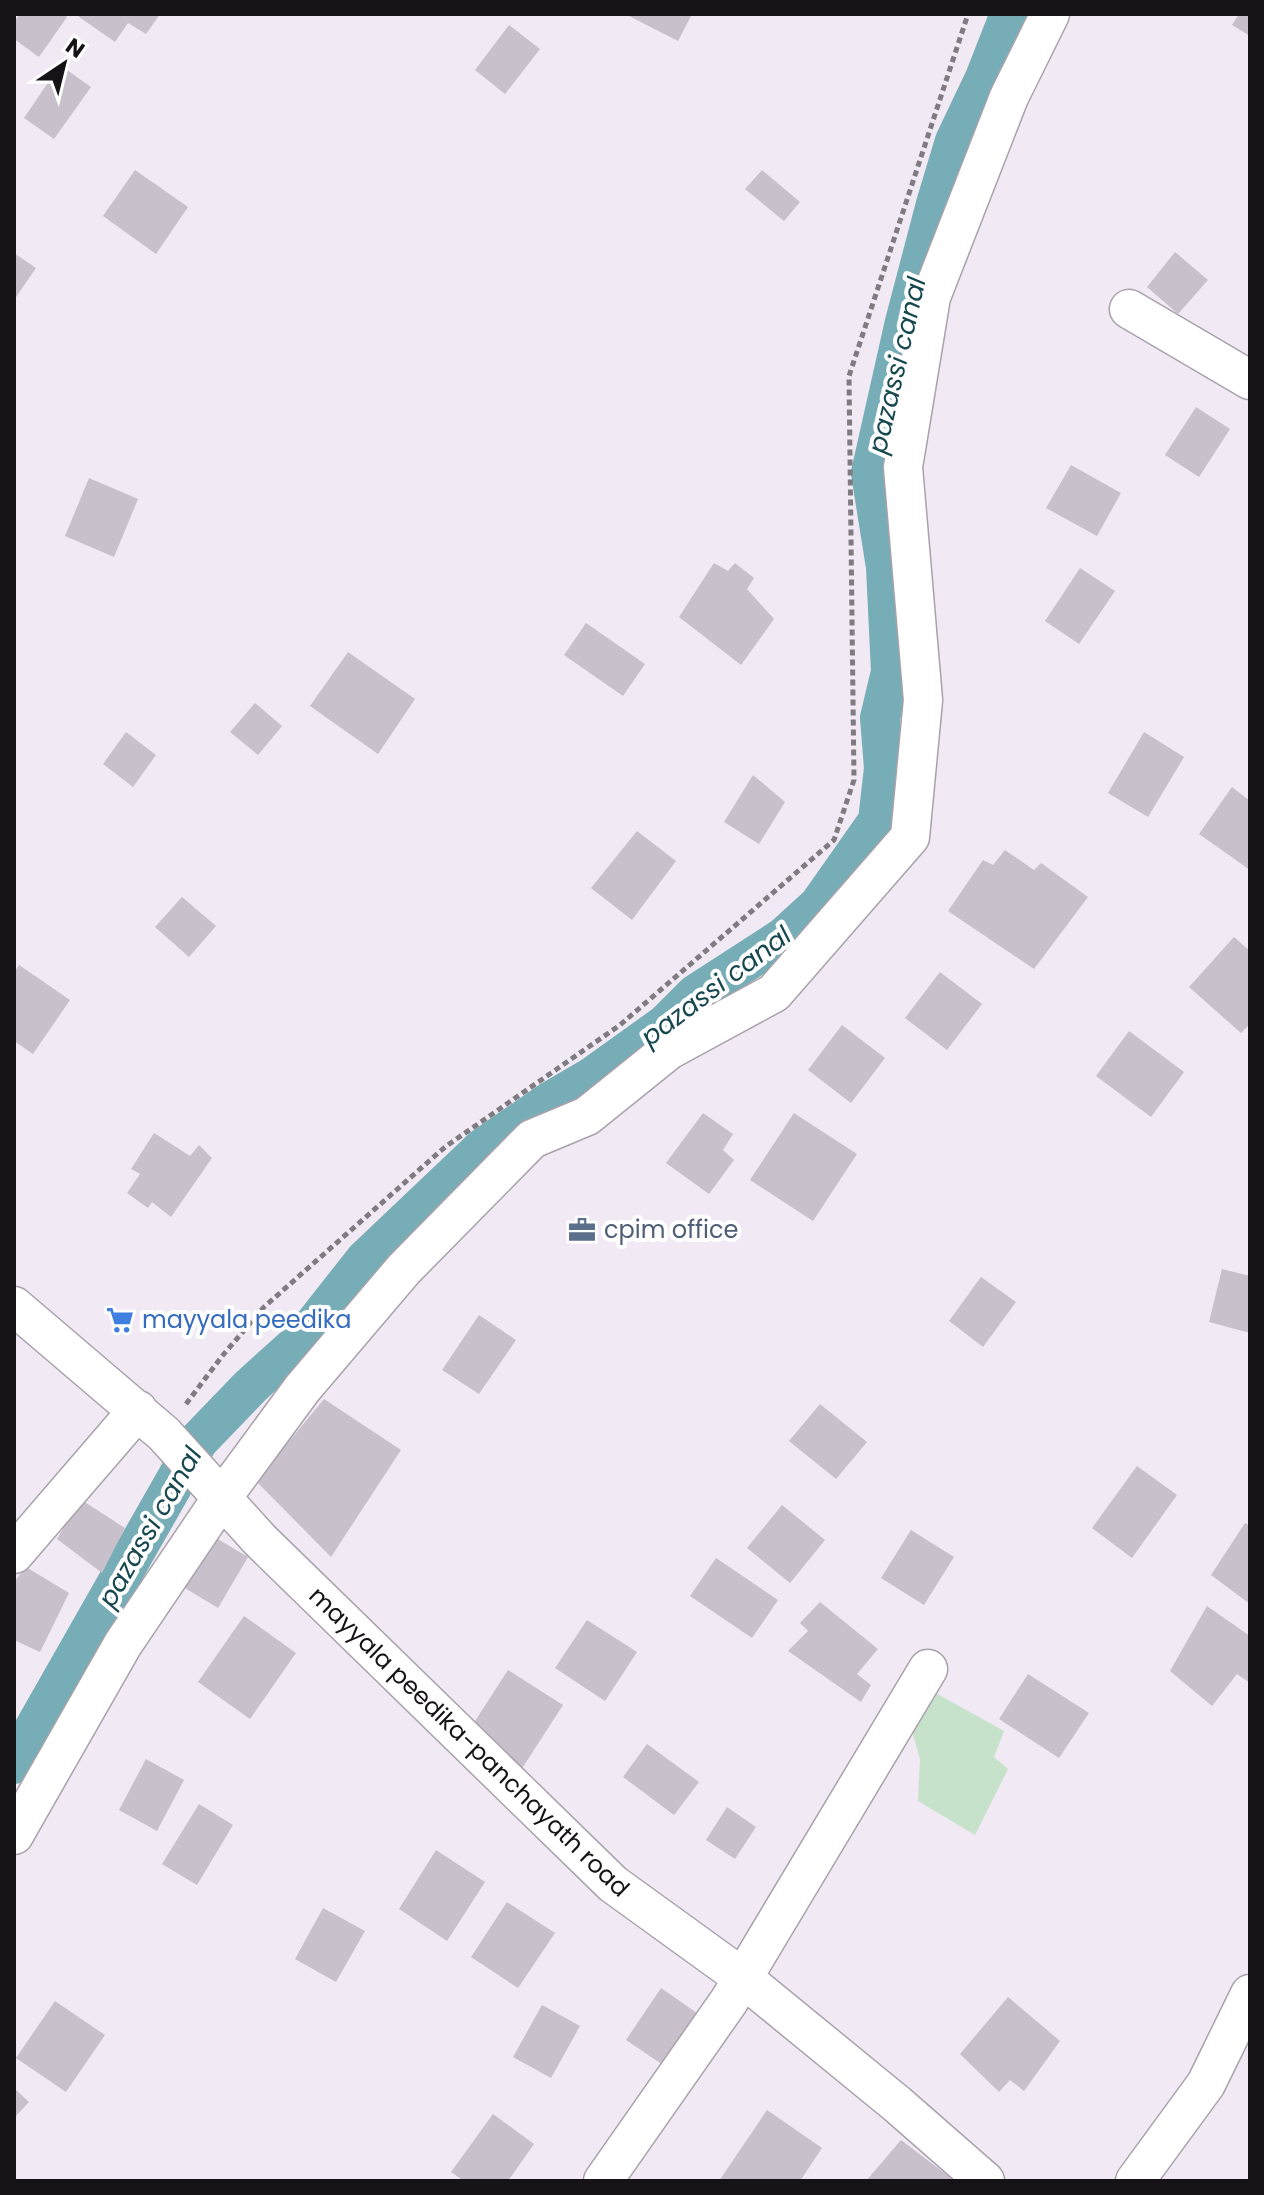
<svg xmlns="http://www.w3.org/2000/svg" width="1264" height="2195" viewBox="0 0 1264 2195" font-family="Poppins,sans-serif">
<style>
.green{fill:#c7e2cb}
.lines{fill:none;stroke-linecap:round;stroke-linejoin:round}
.canal{stroke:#76adb6;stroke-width:40}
.building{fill:#c8c0ca}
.street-casing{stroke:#a9a2ab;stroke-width:41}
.path{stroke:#807b81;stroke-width:5;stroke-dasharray:6 4;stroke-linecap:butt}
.street{stroke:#fff;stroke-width:38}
.labels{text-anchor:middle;stroke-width:8;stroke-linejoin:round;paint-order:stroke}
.service-label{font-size:24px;fill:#4e5e75;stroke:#fff;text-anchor:start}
.shop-label{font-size:24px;fill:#366cbe;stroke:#fff;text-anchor:start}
.street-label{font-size:24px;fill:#161316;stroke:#fff}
.water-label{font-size:26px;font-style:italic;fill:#174850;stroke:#fff}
</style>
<rect width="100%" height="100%" fill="#f1e9f3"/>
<path class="green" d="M932,1691L1004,1731L994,1757L1008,1769L975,1835L918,1801L920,1759L906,1710Z"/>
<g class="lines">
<path class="canal" d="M14,1764L198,1441L251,1386L302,1340L365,1260L483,1148L551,1101L592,1077L666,1024L696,994L784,937L819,905L878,821L884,768L880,718L891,672L886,567L871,473L905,322L936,204L955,141L985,78L1010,14"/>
</g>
<path class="building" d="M20,14H63L67,17L39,57L14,39V22Z
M75,14H160L146,34L128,23L115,42Z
M625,14H692L678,41Z
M1239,14H1250V36L1232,25Z
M509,25L540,49L505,94L475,70Z
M60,65L91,87L54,139L24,118Z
M135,170L188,207L156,254L103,216Z
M762,170L800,202L784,221L745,189Z
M1175,252L1208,280L1178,314L1147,287Z
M14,253L36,268L14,300Z
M1196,407L1230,429L1199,477L1165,455Z
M1071,465L1121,493L1097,536L1046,508Z
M89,478L138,499L114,557L65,536Z
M714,563L728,571L735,563L754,578L747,589L774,619L741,665L679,617Z
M1080,568L1115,591L1079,644L1045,621Z
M586,623L645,664L623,696L564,655Z
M348,652L415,699L378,754L310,706Z
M255,703L282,726L258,755L230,732Z
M126,732L156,755L133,787L103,764Z
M1144,732L1184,757L1148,817L1108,793Z
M753,775L785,802L759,844L724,822Z
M1232,787L1250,801V870L1199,834Z
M637,831L676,861L632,920L591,888Z
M1005,850L1034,870L1041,863L1088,897L1034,969L948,911L983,860L993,865Z
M182,897L216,926L189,957L155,927Z
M1234,937L1250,951V1024L1241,1033L1189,987Z
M19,965L70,1000L33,1054L14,1041V973Z
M940,972L982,1004L947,1050L905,1018Z
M842,1025L885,1058L851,1103L808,1070Z
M1129,1031L1184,1072L1151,1117L1096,1076Z
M703,1113L733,1134L723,1150L734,1160L709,1194L666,1163Z
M794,1113L857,1154L813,1221L750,1180Z
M154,1133L190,1156L199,1145L212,1158L171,1217L152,1202L148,1208L127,1193L140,1174L131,1169Z
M1222,1269L1250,1276V1333L1209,1322Z
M981,1277L1016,1302L983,1347L949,1321Z
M479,1315L516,1340L479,1394L442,1370Z
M324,1399L401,1450L331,1557L256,1481Z
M820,1404L867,1442L836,1479L789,1441Z
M1137,1466L1177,1495L1132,1558L1092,1528Z
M80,1499L125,1528L102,1573L57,1539Z
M782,1505L825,1540L790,1583L747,1548Z
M1245,1523L1250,1526V1604L1211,1575Z
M911,1530L954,1557L924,1605L881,1578Z
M216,1538L248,1557L218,1608L185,1588Z
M716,1558L778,1600L752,1638L690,1596Z
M26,1567L69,1593L40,1652L14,1640V1582Z
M820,1602L878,1649L857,1674L871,1685L861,1702L788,1651L808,1631L800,1623Z
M1207,1606L1250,1636V1683L1237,1674L1212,1706L1170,1671Z
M244,1616L296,1653L250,1719L198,1682Z
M587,1620L637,1652L605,1701L555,1668Z
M508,1670L563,1705L521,1770L466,1735Z
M1028,1674L1089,1713L1059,1758L999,1719Z
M647,1744L699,1782L674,1815L623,1777Z
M146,1759L184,1780L157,1831L119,1810Z
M199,1804L233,1825L197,1885L162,1864Z
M727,1807L756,1827L735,1859L706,1840Z
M436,1850L485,1882L447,1941L399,1909Z
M507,1902L555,1933L518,1988L471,1957Z
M323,1908L365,1931L336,1982L295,1959Z
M661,1988L697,2013L663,2065L626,2040Z
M1008,1997L1060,2041L1024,2091L1010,2080L999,2092L960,2054Z
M55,2001L105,2035L66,2092L16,2058Z
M542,2005L580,2026L551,2078L513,2057Z
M14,2088L29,2102L14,2118Z
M767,2110L822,2148L800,2181H719Z
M493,2114L534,2144L508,2181H464L451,2172Z
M901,2140L955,2181H866Z"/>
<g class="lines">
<g class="street-casing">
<path id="street" d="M1129,309L1250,380
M14,1306L164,1434L260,1540L613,1884L743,1978L897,2104L985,2181
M14,1554L138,1410
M14,1835L123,1644L221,1499L302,1389L404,1269L532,1139L587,1116L669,1050L774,993L910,837L923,700L903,467L931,297L1009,97L1050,14
M603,2181L729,2001L928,1669
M1135,2181L1206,2084L1250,1994"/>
</g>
<path class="path" d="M186,1404L223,1355L264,1307L445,1147L620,1025L834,840L854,780L849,376L968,14"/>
<use href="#street" class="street"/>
</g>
<defs>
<g id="office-bare" transform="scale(2.16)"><path d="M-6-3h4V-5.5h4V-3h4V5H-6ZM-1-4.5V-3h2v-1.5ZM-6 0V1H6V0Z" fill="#5c6f8a" stroke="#fff" stroke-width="2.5" paint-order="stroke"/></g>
<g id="supermarket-bare" transform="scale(2.16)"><path d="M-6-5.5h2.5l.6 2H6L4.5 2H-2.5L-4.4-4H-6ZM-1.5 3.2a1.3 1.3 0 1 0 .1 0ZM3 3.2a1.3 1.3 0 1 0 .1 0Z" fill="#3f7fe0" stroke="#fff" stroke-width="2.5" paint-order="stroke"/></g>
</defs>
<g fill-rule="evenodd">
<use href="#office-bare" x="582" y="1230"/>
<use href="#supermarket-bare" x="120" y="1320"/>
</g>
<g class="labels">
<g class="service-label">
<text x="604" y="1238">cpim office</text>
</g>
<g class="shop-label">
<text x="142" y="1328">mayyala peedika</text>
</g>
<g class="street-label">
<text transform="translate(469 1742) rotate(44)" y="8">mayyala peedika-panchayath road</text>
</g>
<g class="water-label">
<text transform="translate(897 365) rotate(-77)" y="9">pazassi canal</text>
<text transform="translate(716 986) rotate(-37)" y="9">pazassi canal</text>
<text transform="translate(150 1527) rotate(-60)" y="9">pazassi canal</text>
</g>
</g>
<rect width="1264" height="2195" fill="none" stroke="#161316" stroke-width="32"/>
<g transform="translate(64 64) rotate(35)" stroke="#ffffff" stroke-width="6" paint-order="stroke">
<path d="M0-6L14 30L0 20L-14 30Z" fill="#161316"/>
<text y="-12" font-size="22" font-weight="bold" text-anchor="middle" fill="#161316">N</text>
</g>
</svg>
